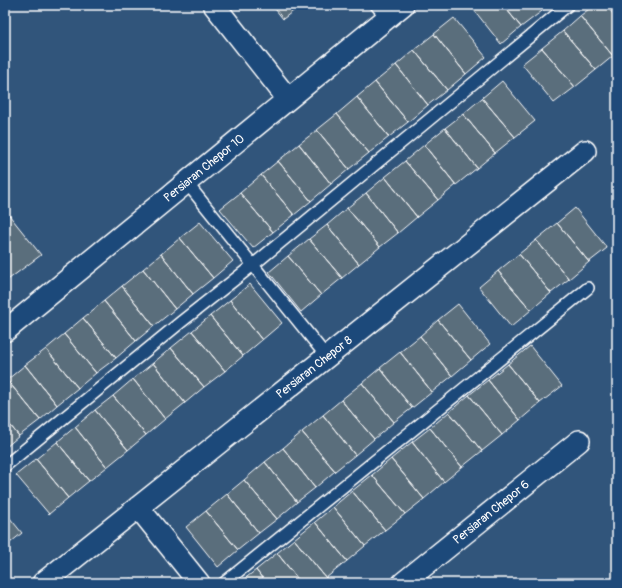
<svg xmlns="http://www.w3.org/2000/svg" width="622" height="588" viewBox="0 0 622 588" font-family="Pangolin,sans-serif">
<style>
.building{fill:#5a6e7c;stroke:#fff}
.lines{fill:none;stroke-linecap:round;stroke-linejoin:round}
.lane-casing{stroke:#fff;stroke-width:14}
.street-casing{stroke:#fff;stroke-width:24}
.lane{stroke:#1f4a7a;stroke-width:11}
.street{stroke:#1f4a7a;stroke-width:21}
.labels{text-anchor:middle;stroke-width:4;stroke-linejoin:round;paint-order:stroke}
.street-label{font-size:12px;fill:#fff;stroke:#1f4a7a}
</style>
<rect width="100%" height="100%" fill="#31557b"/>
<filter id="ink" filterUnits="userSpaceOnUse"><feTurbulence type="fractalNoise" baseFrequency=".025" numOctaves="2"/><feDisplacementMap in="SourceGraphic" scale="8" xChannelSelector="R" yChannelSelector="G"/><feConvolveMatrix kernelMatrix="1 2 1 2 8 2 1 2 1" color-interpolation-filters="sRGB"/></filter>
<g filter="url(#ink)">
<path class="building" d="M272,5H301L283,19Z
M470,5H503L521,27L501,44Z
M503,5H538L542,11L521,27Z
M538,5H549L542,11Z
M594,5H606L617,19V52L613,56L580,16Z
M580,16L613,56L596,70L563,31Z
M454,18L486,57L466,74L434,34Z
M563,31L596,70L575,87L542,48Z
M434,34L466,74L447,90L414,50Z
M542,48L575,87L554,103L522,64Z
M414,50L447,90L428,105L396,65Z
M396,65L428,105L408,122L375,82Z
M502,81L535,121L515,137L482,98Z
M375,82L408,122L389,137L357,97Z
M357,97L389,137L369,153L337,114Z
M482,98L515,137L495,153L463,114Z
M337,114L369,153L349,169L317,130Z
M463,114L495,153L477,168L445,128Z
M445,128L477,168L456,185L424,145Z
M317,130L349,169L331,184L299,144Z
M299,144L331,184L311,201L278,161Z
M424,145L456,185L438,200L405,161Z
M278,161L311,201L294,215L261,175Z
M405,161L438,200L417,217L385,177Z
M261,175L294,215L273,232L240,193Z
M385,177L417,217L398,233L366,193Z
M240,193L273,232L253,248L220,209Z
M366,193L398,233L380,247L347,208Z
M347,208L380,247L359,264L327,225Z
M575,208L607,248L589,262L557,223Z
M9,215L41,255L5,282V218Z
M200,222L233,261L213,278L180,238Z
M557,223L589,262L569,279L536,240Z
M327,225L359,264L342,278L309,239Z
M180,238L213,278L193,294L161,254Z
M309,239L342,278L321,295L288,256Z
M536,240L569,279L551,293L519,254Z
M161,254L193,294L175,309L143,269Z
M519,254L551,293L531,310L498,271Z
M288,256L321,295L301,312L269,272Z
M143,269L175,309L154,326L122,286Z
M498,271L531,310L511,327L479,287Z
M250,284L282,323L262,340L230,300Z
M122,286L154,326L136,341L104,301Z
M230,300L262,340L243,356L210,316Z
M104,301L136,341L116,358L83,318Z
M458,304L490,344L471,360L438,320Z
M210,316L243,356L225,371L192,331Z
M83,318L116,358L96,373L64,334Z
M438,320L471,360L452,376L420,336Z
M192,331L225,371L204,387L171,348Z
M64,334L96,373L78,388L46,349Z
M420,336L452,376L432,392L400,352Z
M530,346L562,386L540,403L508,364Z
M171,348L204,387L185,403L153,363Z
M46,349L78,388L57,405L25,365Z
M400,352L432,392L412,408L380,368Z
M153,363L185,403L165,419L133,379Z
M508,364L540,403L520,420L488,380Z
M25,365L57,405L40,420L7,380Z
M380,368L412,408L394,422L362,383Z
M133,379L165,419L146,435L113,396Z
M7,380L40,420L19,436L5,419V382Z
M488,380L520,420L502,435L469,395Z
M362,383L394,422L374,439L341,400Z
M469,395L502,435L482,451L449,412Z
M113,396L146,435L128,450L95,410Z
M341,400L374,439L355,455L323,415Z
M95,410L128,450L107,467L75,427Z
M449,412L482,451L462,467L430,428Z
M323,415L355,455L335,471L302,432Z
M5,419L19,436L5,448Z
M75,427L107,467L89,481L57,442Z
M430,428L462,467L444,482L412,442Z
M302,432L335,471L315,488L283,448Z
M57,442L89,481L68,498L36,459Z
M412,442L444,482L424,499L391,459Z
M283,448L315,488L297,502L265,462Z
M36,459L68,498L49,514L16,475Z
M391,459L424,499L405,514L372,475Z
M265,462L297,502L277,519L244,480Z
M372,475L405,514L385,530L352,491Z
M244,480L277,519L259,533L227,494Z
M352,491L385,530L365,546L333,507Z
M227,494L259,533L238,550L206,511Z
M333,507L365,546L347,561L315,522Z
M206,511L238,550L218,567L186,527Z
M5,512L22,533L5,547Z
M315,522L347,561L326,578L294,539Z
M294,539L326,578L320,583H301L277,553Z
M277,553L301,583H266L256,570Z
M256,570L266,583H239Z
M131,578L136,583H125Z"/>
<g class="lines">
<g class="lane-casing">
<path id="lane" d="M376,5L387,18
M186,182L327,357
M5,466L181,322L253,265L568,5
M224,583L588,288"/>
</g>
<g class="street-casing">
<path id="street" d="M214,5L288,99
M5,331L403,5
M138,507L199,583
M43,583L585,151
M403,583L579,441"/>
</g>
<use href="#lane" class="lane"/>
<use href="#street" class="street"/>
</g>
</g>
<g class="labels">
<g class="street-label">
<text transform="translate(204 168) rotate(-39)" y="4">Persiaran Chepor 10</text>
<text transform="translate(314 367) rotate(-38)" y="4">Persiaran Chepor 8</text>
<text transform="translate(491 512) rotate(-39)" y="4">Persiaran Chepor 6</text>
</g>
</g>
<rect width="622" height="588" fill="none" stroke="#1f4a7a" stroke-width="20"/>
<rect x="10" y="10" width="602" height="568" fill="none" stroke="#fff" stroke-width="1.5" filter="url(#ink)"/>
</svg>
